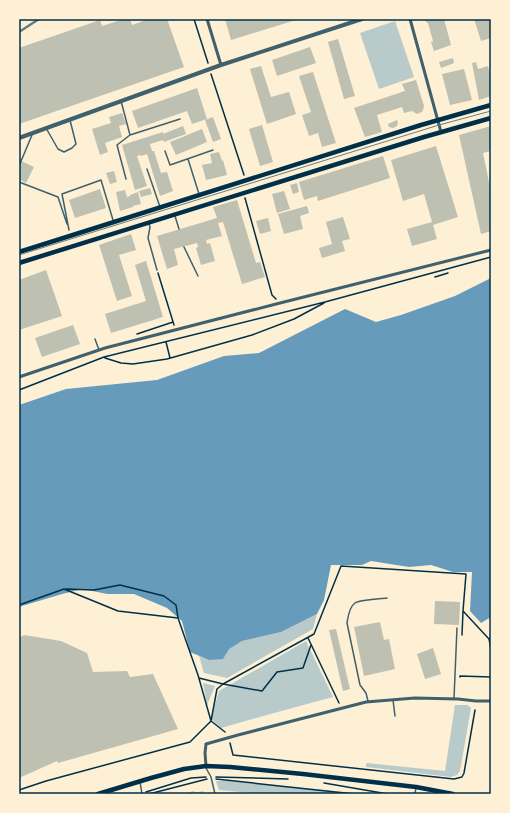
<svg xmlns="http://www.w3.org/2000/svg" width="510" height="813" viewBox="0 0 510 813" font-family="Manrope,sans-serif">
<style>
.green{fill:#b9caca}
.water{fill:#669bbc}
.building{fill:#bec0b2}
.lines{fill:none;stroke-linecap:round;stroke-linejoin:round}
.path{stroke:#003049;stroke-width:1.5}
.service{stroke:#3f606c;stroke-width:1.5}
.minor{stroke:#3f606c;stroke-width:3}
.tertiary{stroke:#3f606c;stroke-width:4}
.secondary{stroke:#003049;stroke-width:4.5}
.tram{stroke:#657d81;stroke-width:1}
.rail{stroke:#657d81;stroke-width:2.5}
.neatline{fill:none;stroke:#003049;stroke-width:1.5}
</style>
<rect width="100%" height="100%" fill="#fdf0d5"/>
<path class="green" d="M395,21L414,77L379,89L360,33Z
M317,614L313,629L227,678L204,673L199,656L209,660L242,641L281,632Z
M306,641L333,697L274,713L221,728L211,719L219,691Z
M203,683L215,686L207,705Z
M455,705H467L471,708L460,771L457,775L451,777L366,767V763L445,771Z
M216,781H229L356,793L355,794H261L219,790Z"/>
<path class="water" d="M491,278V617L481,623L470,611L472,572H453L431,565L409,567L371,561L362,565H331L324,600L317,614L281,632L242,641L229,649L223,659L209,660L190,652L182,621L167,608L134,594H107L83,589L62,594L22,606L19,608V405L66,389L157,380L224,356L259,353L345,309L376,322L401,315L455,296Z"/>
<path class="building" d="M124,19H130L132,25L149,19H167L184,67L19,124V48L100,20L102,26Z
M225,19H299L231,40Z
M425,19H444L451,45L434,51L431,42L433,41L428,23H427Z
M474,19H491V38L481,41Z
M338,39L355,96L344,99L328,42Z
M310,47L316,63L277,76L272,60Z
M453,58L454,63L441,68L439,62Z
M476,62L478,69L488,66L491,78V96L479,100L472,63Z
M261,66L271,97L289,92L296,114L267,124L250,69Z
M464,69L472,100L450,105L442,74Z
M313,72L336,143L322,147L318,133L309,136L302,115L311,112L299,76Z
M416,80L424,106L423,110L422,112L417,114L412,111L404,113L402,107L377,115L382,132L365,137L354,108L405,91L402,84Z
M197,88L207,119L192,124L187,111L138,128L132,111Z
M122,113L126,124L119,126L122,137L105,143L108,152L100,155L92,129L111,123L109,117Z
M213,117L221,139L213,142L205,120Z
M397,120L398,123L397,126L393,128L389,127L388,124Z
M262,125L273,162L260,166L249,129Z
M183,126L186,134L164,142L163,140L150,144L152,151H154L161,173L167,172L173,191L160,196L147,154L141,156V155L137,156L147,186L135,190L122,145L163,132V134Z
M491,126V151L483,153L491,192V231L481,234L459,135Z
M202,129L207,142L176,155L170,142Z
M436,146L458,217L433,225L437,239L412,246L407,229L432,222L424,194L403,201L391,160Z
M219,152L222,161L223,160L227,175L206,180L202,165L212,163L210,154Z
M383,156L390,178L318,201L317,196L304,200L299,182Z
M19,160L34,167L26,183L19,179Z
M114,171L117,182L110,184L106,173Z
M297,183L299,192L293,194L290,185Z
M150,188L152,194L141,197L139,191Z
M100,189L106,208L75,218L69,200Z
M125,190L127,197L130,196V195L138,192L141,204L133,206V207L120,211L116,192Z
M284,191L290,209L277,213L272,194Z
M237,200L256,263L260,262L265,277L242,284L223,222L218,223L222,236L206,240L207,244L210,243L215,261L201,265L196,248L198,247L197,243L174,249L178,265L167,269L157,236L217,218L213,207Z
M307,206L309,213L300,216L303,229L284,234L278,214Z
M343,217L350,239L342,241L345,251L322,258L319,248L332,244L326,222Z
M268,218L271,231L260,234L256,221Z
M131,234L136,250L119,255L132,296L117,301L99,245Z
M146,261L163,317L111,333L105,314L146,301L135,265Z
M46,270L62,316L19,330V280Z
M73,325L80,344L42,357L35,338Z
M435,601L460,602L459,625L434,624Z
M380,622L384,640L389,639L395,669L364,676L354,627Z
M336,629L350,689L343,691L329,630Z
M24,635L61,641L87,653L93,672L127,671L130,677L153,674L178,729L58,763L57,761L19,778V638Z
M433,648L441,674L425,679L417,654Z
M194,791L195,793L203,791L204,794H182Z"/>
<g class="lines">
<path class="path" d="M194,19L208,63
M211,74L244,175
M245,198L272,295L276,299
M158,273L174,325
M435,277L448,273
M137,334L173,322
M166,342L170,358
M105,358L121,363L133,364L167,359L252,335L294,319L324,303
M19,390L104,357L325,302L491,257
M66,589L94,590L120,585L164,596L176,605L178,618
M19,605L64,589L118,611L178,618L198,675L211,721L190,742L46,781L19,790
M462,635L463,611
M308,638L339,703
M489,639L491,649
M460,677V676L491,677
M199,678L223,684L314,634L341,566L466,574L463,611L489,639L491,638
M225,732L211,721L217,689L223,684L262,691L277,672L303,668L311,645
M230,743L233,755L454,779L462,777L464,773L475,710
M216,777L288,779
M216,779L354,794
M324,783L388,794
M146,792L191,778L206,777
M149,794L207,779"/>
<path class="service" d="M121,101L130,135L117,145L126,179
M46,128L58,149L64,152L72,148L76,144L70,120
M130,135L180,119
M165,151L170,165L213,150
M188,159L199,194
M19,166L32,135
M147,169L160,207
M19,182L58,197L67,224
M175,216L179,229
M149,224L150,227L148,238L157,270
M69,230L62,194L101,180L113,220
M184,247L198,276
M95,339L99,350
M454,698L457,628
M393,700L395,716
M368,701L366,693L360,685L347,623C348,617 349,607 355,603C359,600 380,599 387,598
M206,768L211,777L215,794
M140,782L142,794
M415,794L416,787"/>
<path class="minor" d="M207,19L221,65
M410,19L441,132
M19,377L105,348L280,303L491,250
M206,766L205,753L206,744L238,735L366,702L415,698L458,699L476,701H491"/>
<path class="tertiary" d="M19,138L221,65L362,19"/>
<path class="secondary" d="M19,252L421,125L491,105
M19,263L424,137L491,118
M98,794L151,778L184,769L206,766L230,767L303,774L416,787L453,794"/>
<path class="tram" d="M19,255L439,125L491,111"/>
<path class="rail" d="M19,32L39,19"/>
</g>
<rect width="510" height="813" fill="none" stroke="#fdf0d5" stroke-width="40"/>
<rect x="20" y="20" width="470" height="773" class="neatline"/>
</svg>
